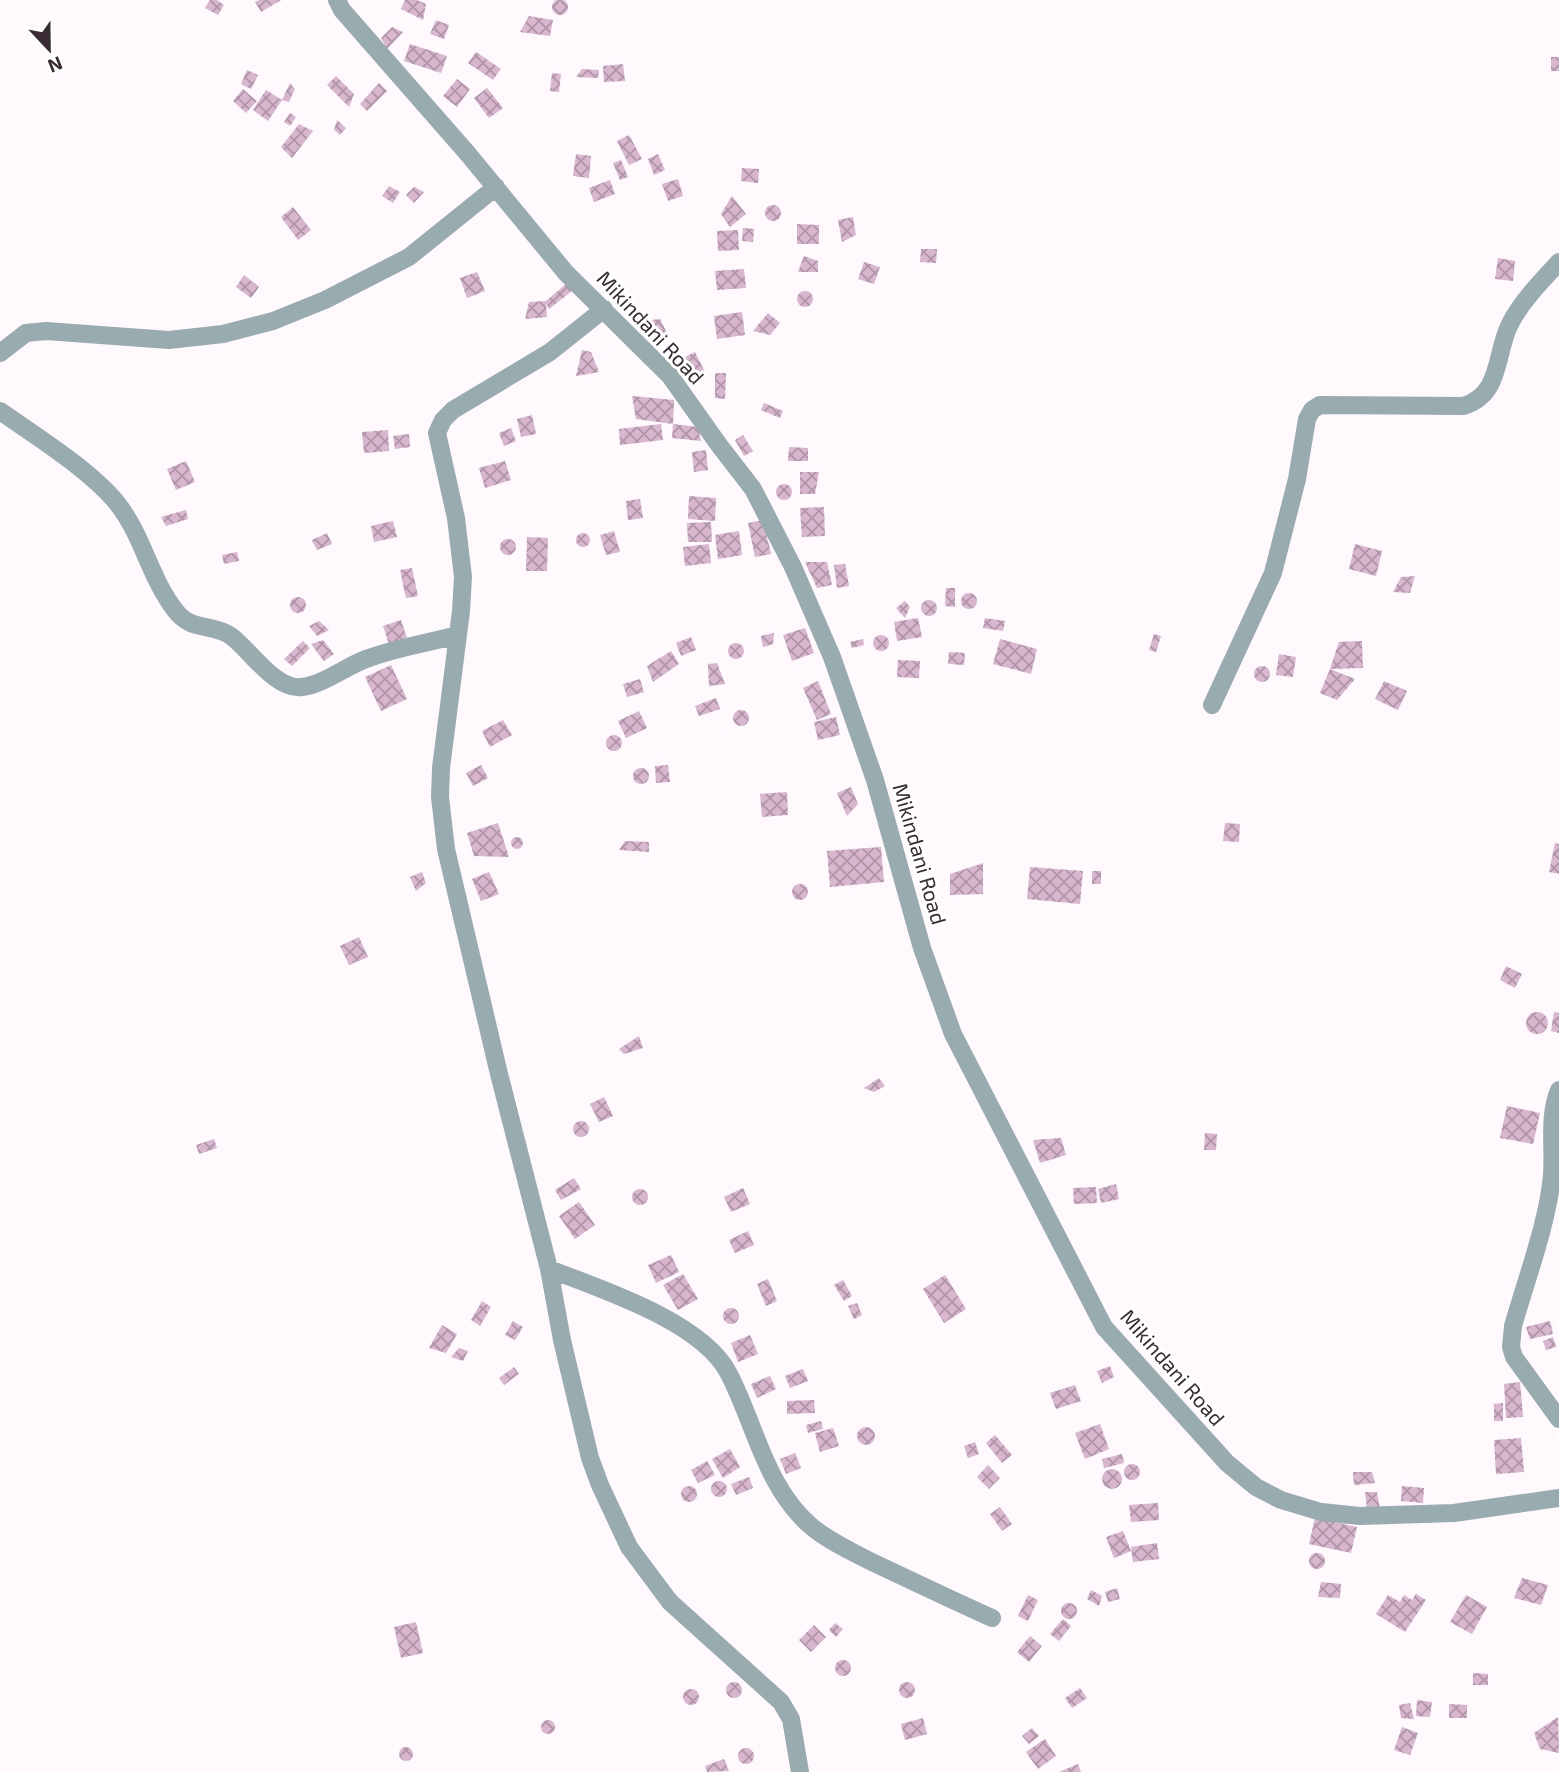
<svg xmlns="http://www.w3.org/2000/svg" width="1559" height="1772" viewBox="0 0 1559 1772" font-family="'Exo 2',sans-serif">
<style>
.building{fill:url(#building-cross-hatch)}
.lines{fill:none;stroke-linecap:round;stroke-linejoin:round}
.minor{stroke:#98abaf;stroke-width:18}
.labels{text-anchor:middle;stroke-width:6;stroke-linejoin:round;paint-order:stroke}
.street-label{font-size:21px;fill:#382b34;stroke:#fff}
</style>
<defs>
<pattern id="building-cross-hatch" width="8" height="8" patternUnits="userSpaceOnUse" patternTransform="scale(1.75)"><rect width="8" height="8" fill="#d8b6cd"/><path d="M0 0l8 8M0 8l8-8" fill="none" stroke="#b094a7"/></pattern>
</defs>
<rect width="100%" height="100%" fill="#fff8fd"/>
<path class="building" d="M552 7a8 8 0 1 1 16 0a8 8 0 1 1-16 0Z
M210,0H217L224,5L218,15L205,8Z
M259,0H281L261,12L255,2Z
M405,0H417L426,4L423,20L401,9Z
M529,16L553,20L550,36L520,32Z
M436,20L449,25L444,39L430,34Z
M392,27L403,32L387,49L381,38Z
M410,44L447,56L441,73L404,61Z
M476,52L501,69L493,80L468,63Z
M1551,57H1559V71H1551Z
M623,64L625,81L604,82L603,66Z
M582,69L599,70L598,78L576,77Z
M247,70L258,75L251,89L241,84Z
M552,73L561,74L559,92L550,91Z
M336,76L354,94L349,107L327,85Z
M457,79L470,89L457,107L443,96Z
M290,83L295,89L289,102L282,100Z
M379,83L387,91L367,111L360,104Z
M487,88L503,108L489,118L474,98Z
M243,89L257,101L246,113L233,101Z
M266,90L282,100L268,121L253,110Z
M290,113L296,117L290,126L284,122Z
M337,120L346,128L340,135L334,130Z
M299,124L313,131L292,158L281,147Z
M629,135L642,159L629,165L617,141Z
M576,154L591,156L589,178L573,176Z
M658,154L665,170L654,175L648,159Z
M621,160L628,177L620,180L613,163Z
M742,168L759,169L758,183L741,181Z
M678,179L683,196L668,201L662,184Z
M610,180L615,194L594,202L589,188Z
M389,186L400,192L393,203L382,196Z
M414,187L424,192L414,203L406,195Z
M732,196L746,214L730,227L721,214Z
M765 213a8 8 0 1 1 16 0a8 8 0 1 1-16 0Z
M293,207L311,230L298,240L281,217Z
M853,217L856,235L842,242L838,220Z
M797,224L819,225V244H797Z
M743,228L754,229L753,242L742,241Z
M738,230L739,250L718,251L717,231Z
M921,249H937L936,263L920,262Z
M804,256L818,261V272H798Z
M1498,258L1515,261L1513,281L1495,279Z
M864,262L880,267L874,284L858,279Z
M744,269L746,288L717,290L715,271Z
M477,272L485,291L467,298L460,278Z
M244,275L259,287L251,298L236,287Z
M566,284L572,291L549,309L546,303L547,317L525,319L529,302L546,301Z
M797 299a8 8 0 1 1 16 0a8 8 0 1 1-16 0Z
M742,312L745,335L717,339L714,316Z
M768,313L780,323L770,335L753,331Z
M660,319L668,335L645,338L643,321Z
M582,350L591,352L599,372L576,376Z
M695,352L707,376L693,383L681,359Z
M715,373H726L725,399L715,398Z
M632,396L674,400L673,424L636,419Z
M764,403L783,411L780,418L761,410Z
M532,415L536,434L521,437L517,419Z
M661,424L663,440L620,445L619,429Z
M673,424L698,427L701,441L672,438Z
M511,428L516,441L504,446L499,433Z
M388,430L389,451L364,453L362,432Z
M409,434L410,447L395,449L393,436Z
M743,435L753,451L744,456L735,440Z
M789,447L808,448V461H788Z
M706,450L708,470L694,472L692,452Z
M186,461L195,482L176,490L167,469Z
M505,461L511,480L485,488L479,468Z
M800,472H819L815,494H800Z
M776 492a8 8 0 1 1 16 0a8 8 0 1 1-16 0Z
M689,496L716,498L715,521L688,519Z
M640,499L643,518L628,520L626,501Z
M824,507L825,536L802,537L800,508Z
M186,510L188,519L166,526L161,517Z
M763,520L771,554L755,557L748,523Z
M393,521L397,537L374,542L371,526Z
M711,522L712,542H688L687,523Z
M614,531L620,552L606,555L600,535Z
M739,531L742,555L718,559L715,535Z
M576 540a7 7 0 1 1 14 0a7 7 0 1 1-14 0Z
M327,533L332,544L317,550L312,540Z
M527,537L548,538L547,571H526Z
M500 547a8 8 0 1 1 16 0a8 8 0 1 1-16 0Z
M709,544L711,563L685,566L683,547Z
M1355,544L1382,551L1376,576L1349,569Z
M237,552L239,561L224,564L222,555Z
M805,562H827L832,585L817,588Z
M845,564L849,586L837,588L834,565Z
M412,568L418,596L406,598L400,570Z
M1415,576L1410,593L1393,592L1401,577Z
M946,588H955V607L945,606Z
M961 601a8 8 0 1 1 16 0a8 8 0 1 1-16 0Z
M290 605a8 8 0 1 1 16 0a8 8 0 1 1-16 0Z
M921 608a8 8 0 1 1 16 0a8 8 0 1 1-16 0Z
M905,601L910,607L905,618L896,608Z
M918,618L922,637L897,641L894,622Z
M985,618L1005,621L1003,631L983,628Z
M401,620L407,638L389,644L383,626Z
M319,621L329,630L317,636L309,626Z
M805,628L814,653L792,661L783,635Z
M774,633L773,644L763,647L761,636Z
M1154,634L1161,636L1156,652L1149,650Z
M873 643a8 8 0 1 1 16 0a8 8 0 1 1-16 0Z
M691,637L696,650L681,656L676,643Z
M863,639L864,645L852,648L850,642Z
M1000,639L1037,649L1031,674L993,664Z
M323,640L334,654L324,661L311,644Z
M303,641L310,648L292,666L284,659Z
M1362,641L1363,668L1330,669L1339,642Z
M728 651a8 8 0 1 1 16 0a8 8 0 1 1-16 0Z
M671,651L679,664L653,682L647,666Z
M949,652L965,653L964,665L948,664Z
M1279,654L1296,657L1293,677L1276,675Z
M898,660L920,661L919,678L897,677Z
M717,663L725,684L709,686L708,664Z
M391,665L407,699L381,711L365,677Z
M1254 674a8 8 0 1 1 16 0a8 8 0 1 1-16 0Z
M1330,669L1355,679L1337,700L1320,693Z
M640,679L644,692L627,697L623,684Z
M818,681L831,714L817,720L803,688Z
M1384,681L1407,691L1398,710L1375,699Z
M716,698L720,709L699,716L695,706Z
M733 718a8 8 0 1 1 16 0a8 8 0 1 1-16 0Z
M639,711L647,728L626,738L618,721Z
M836,717L840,735L818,740L814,722Z
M503,720L512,735L490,747L482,731Z
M606 743a8 8 0 1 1 16 0a8 8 0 1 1-16 0Z
M481,765L488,778L473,786L466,773Z
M668,765L670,782L656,783L655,766Z
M633 776a8 8 0 1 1 16 0a8 8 0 1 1-16 0Z
M851,787L858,804L847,816L837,793Z
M787,792L788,815L762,817L760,794Z
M498,823L509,857L474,856L467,833Z
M1225,823L1240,824L1239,842L1223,841Z
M511 843a6 6 0 1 1 12 0a6 6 0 1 1-12 0Z
M625,841L649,842V852L619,850Z
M1555,843L1559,844V874L1549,872Z
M881,847L884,882L830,887L827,851Z
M983,863V894L950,895V874Z
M1030,867L1083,871L1080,904L1027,899Z
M1092,871H1101V884H1092Z
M422,872L426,883L416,891L410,877Z
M489,872L499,894L481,901L472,879Z
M792 892a8 8 0 1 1 16 0a8 8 0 1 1-16 0Z
M359,937L368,957L349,965L340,946Z
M1506,966L1522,974L1515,988L1500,980Z
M1526 1023a11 11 0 1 1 22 0a11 11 0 1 1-22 0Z
M1554,1012L1559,1013V1033L1551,1031Z
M639,1036L643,1048L624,1054L619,1049Z
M879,1078L885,1086L874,1092L864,1088Z
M604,1097L613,1116L599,1122L590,1104Z
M1507,1106L1540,1113L1533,1144L1500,1138Z
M573 1129a8 8 0 1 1 16 0a8 8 0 1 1-16 0Z
M1205,1133L1217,1134L1216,1150H1204Z
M1061,1138L1066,1155L1040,1163L1033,1140Z
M214,1139L217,1148L199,1154L196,1145Z
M574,1178L581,1189L561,1200L555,1190Z
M1116,1184L1119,1199L1101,1203L1098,1189Z
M1096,1187L1097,1203L1074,1204L1073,1188Z
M743,1188L750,1204L731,1212L724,1197Z
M632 1197a8 8 0 1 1 16 0a8 8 0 1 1-16 0Z
M579,1202L595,1225L575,1239L559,1216Z
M748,1231L754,1245L735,1253L729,1240Z
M671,1255L679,1272L656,1283L648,1265Z
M683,1274L698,1299L678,1310L663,1285Z
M945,1275L966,1309L944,1323L923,1289Z
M768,1279L777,1301L766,1306L757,1284Z
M843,1280L852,1296L844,1301L834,1285Z
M482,1301L491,1307L480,1326L471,1320Z
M857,1303L862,1315L854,1319L848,1306Z
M723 1316a8 8 0 1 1 16 0a8 8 0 1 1-16 0Z
M513,1321L523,1327L515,1340L505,1335Z
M1550,1321L1553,1334L1530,1339L1526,1327Z
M442,1325L457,1334L446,1353L429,1348Z
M750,1335L758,1354L738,1362L731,1343Z
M1553,1337L1556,1347L1546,1350L1543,1341Z
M459,1348L468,1351L463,1361L451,1357Z
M1110,1366L1114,1377L1102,1383L1097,1371Z
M514,1367L519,1374L504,1385L499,1378Z
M803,1369L808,1381L790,1388L785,1376Z
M770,1376L776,1389L757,1398L751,1384Z
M1520,1382L1523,1417L1506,1418L1504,1384Z
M1075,1385L1081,1401L1056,1409L1050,1393Z
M814,1400L815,1413L787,1414V1401Z
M1503,1403V1421H1494V1404Z
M821,1421L823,1429L808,1433L806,1425Z
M1100,1424L1109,1449L1085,1459L1075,1433Z
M857 1436a9 9 0 1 1 18 0a9 9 0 1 1-18 0Z
M833,1428L839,1446L820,1452L815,1433Z
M995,1435L1012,1455L1002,1463L986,1443Z
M1521,1438L1524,1472L1496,1474L1494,1440Z
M975,1442L979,1454L968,1458L964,1446Z
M730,1449L740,1467L723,1478L712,1459Z
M795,1453L801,1468L786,1474L780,1459Z
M1122,1454L1124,1463L1104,1468L1102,1459Z
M707,1461L715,1475L698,1483L691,1470Z
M1124 1472a8 8 0 1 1 16 0a8 8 0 1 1-16 0Z
M988,1465L1000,1478L989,1489L977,1477Z
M1102 1479a10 10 0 1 1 20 0a10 10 0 1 1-20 0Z
M1353,1472H1372L1375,1483L1354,1485Z
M749,1477L753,1488L736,1495L731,1484Z
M711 1489a8 8 0 1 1 16 0a8 8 0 1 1-16 0Z
M681 1494a8 8 0 1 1 16 0a8 8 0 1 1-16 0Z
M1402,1486L1424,1488L1423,1503L1401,1501Z
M1365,1492H1377L1380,1509H1367Z
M1158,1503L1159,1520L1131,1522L1129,1505Z
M1000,1507L1012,1524L1002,1531L990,1514Z
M1315,1518L1357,1527L1351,1553L1309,1544Z
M1123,1531L1131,1551L1114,1558L1106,1537Z
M1157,1543L1159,1559L1133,1562L1131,1547Z
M1309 1561a8 8 0 1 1 16 0a8 8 0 1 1-16 0Z
M1522,1578L1548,1585L1541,1605L1514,1598Z
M1321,1582L1341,1584L1340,1598L1318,1597Z
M1117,1588L1120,1599L1108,1602L1105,1592Z
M1091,1590L1102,1596L1099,1606L1087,1599Z
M1416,1594L1426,1600L1405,1632L1376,1614L1388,1595L1400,1602L1404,1595L1412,1600Z
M1028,1595L1038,1600L1028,1621L1018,1616Z
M1466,1595L1487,1607L1472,1634L1450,1622Z
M1061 1611a8 8 0 1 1 16 0a8 8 0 1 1-16 0Z
M1063,1619L1071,1626L1059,1641L1050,1634Z
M416,1622L423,1653L401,1658L394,1627Z
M835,1623L843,1629L836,1637L829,1630Z
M814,1625L826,1637L811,1652L799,1640Z
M1030,1636L1042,1646L1029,1662L1017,1652Z
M835 1668a8 8 0 1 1 16 0a8 8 0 1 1-16 0Z
M1473,1673L1488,1674V1685H1473Z
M899 1690a8 8 0 1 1 16 0a8 8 0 1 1-16 0Z
M726 1690a8 8 0 1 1 16 0a8 8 0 1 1-16 0Z
M1080,1688L1087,1698L1072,1708L1065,1698Z
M683 1697a8 8 0 1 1 16 0a8 8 0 1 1-16 0Z
M1417,1700L1432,1702L1430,1717L1416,1716Z
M1410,1703L1414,1719L1401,1718L1399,1705Z
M1449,1704L1467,1705V1718H1449Z
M1558,1717L1559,1753L1540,1749L1534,1733Z
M923,1718L927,1734L905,1740L901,1724Z
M541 1727a7 7 0 1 1 14 0a7 7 0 1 1-14 0Z
M1402,1727L1418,1733L1410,1755L1394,1750Z
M1032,1728L1039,1736L1029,1744L1022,1736Z
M1045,1739L1056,1756L1038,1769L1026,1752Z
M399 1754a7 7 0 1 1 14 0a7 7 0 1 1-14 0Z
M738 1756a8 8 0 1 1 16 0a8 8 0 1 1-16 0Z
M724,1759L729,1771L707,1772L705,1766Z
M1078,1764L1081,1772H1059Z"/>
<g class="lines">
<path class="minor" d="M337,0L342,10L468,154L566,273L670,376L719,445L753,489L793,567L832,657L875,780L922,948L953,1034L1104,1327L1227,1463L1256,1487L1281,1500L1321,1512L1360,1516L1454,1513L1559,1498
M604,309L550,352L453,410L443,420L437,433L456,518L463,577L461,611L441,768L440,797L446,849L499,1074L549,1269L562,1340L590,1458L600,1485L629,1547L658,1586L670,1602L781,1702L791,1719L800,1772
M0,353L26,333L46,331L169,340L223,334L273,321L325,300L409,257L496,187
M0,411C36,436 90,470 117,503C143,536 150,578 175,610C191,632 212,623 231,636C250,650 276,691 302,687C324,684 345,667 366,659C395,648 427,643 458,635
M1212,705L1273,573L1297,479L1307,419L1312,410L1320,405L1463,406C1501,395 1495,356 1509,326C1519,304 1543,279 1559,262
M1559,1090C1548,1117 1554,1146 1552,1175C1548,1222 1526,1280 1513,1326L1511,1347L1514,1357L1559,1419
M549,1269C601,1289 703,1322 729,1374C755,1424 766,1489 812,1527C829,1541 852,1552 872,1562C912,1581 952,1600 992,1618"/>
</g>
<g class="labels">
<g class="street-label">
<text transform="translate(650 328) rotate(47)" y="7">Mikindani Road</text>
<text transform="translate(919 854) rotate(74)" y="7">Mikindani Road</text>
<text transform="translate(1172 1368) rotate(49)" y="7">Mikindani Road</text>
</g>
</g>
<g transform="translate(49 49) rotate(158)" stroke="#ffffff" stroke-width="5" paint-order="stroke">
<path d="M0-5L12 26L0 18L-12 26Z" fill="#382b34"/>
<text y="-10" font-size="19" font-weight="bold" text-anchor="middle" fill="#382b34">N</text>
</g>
</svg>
